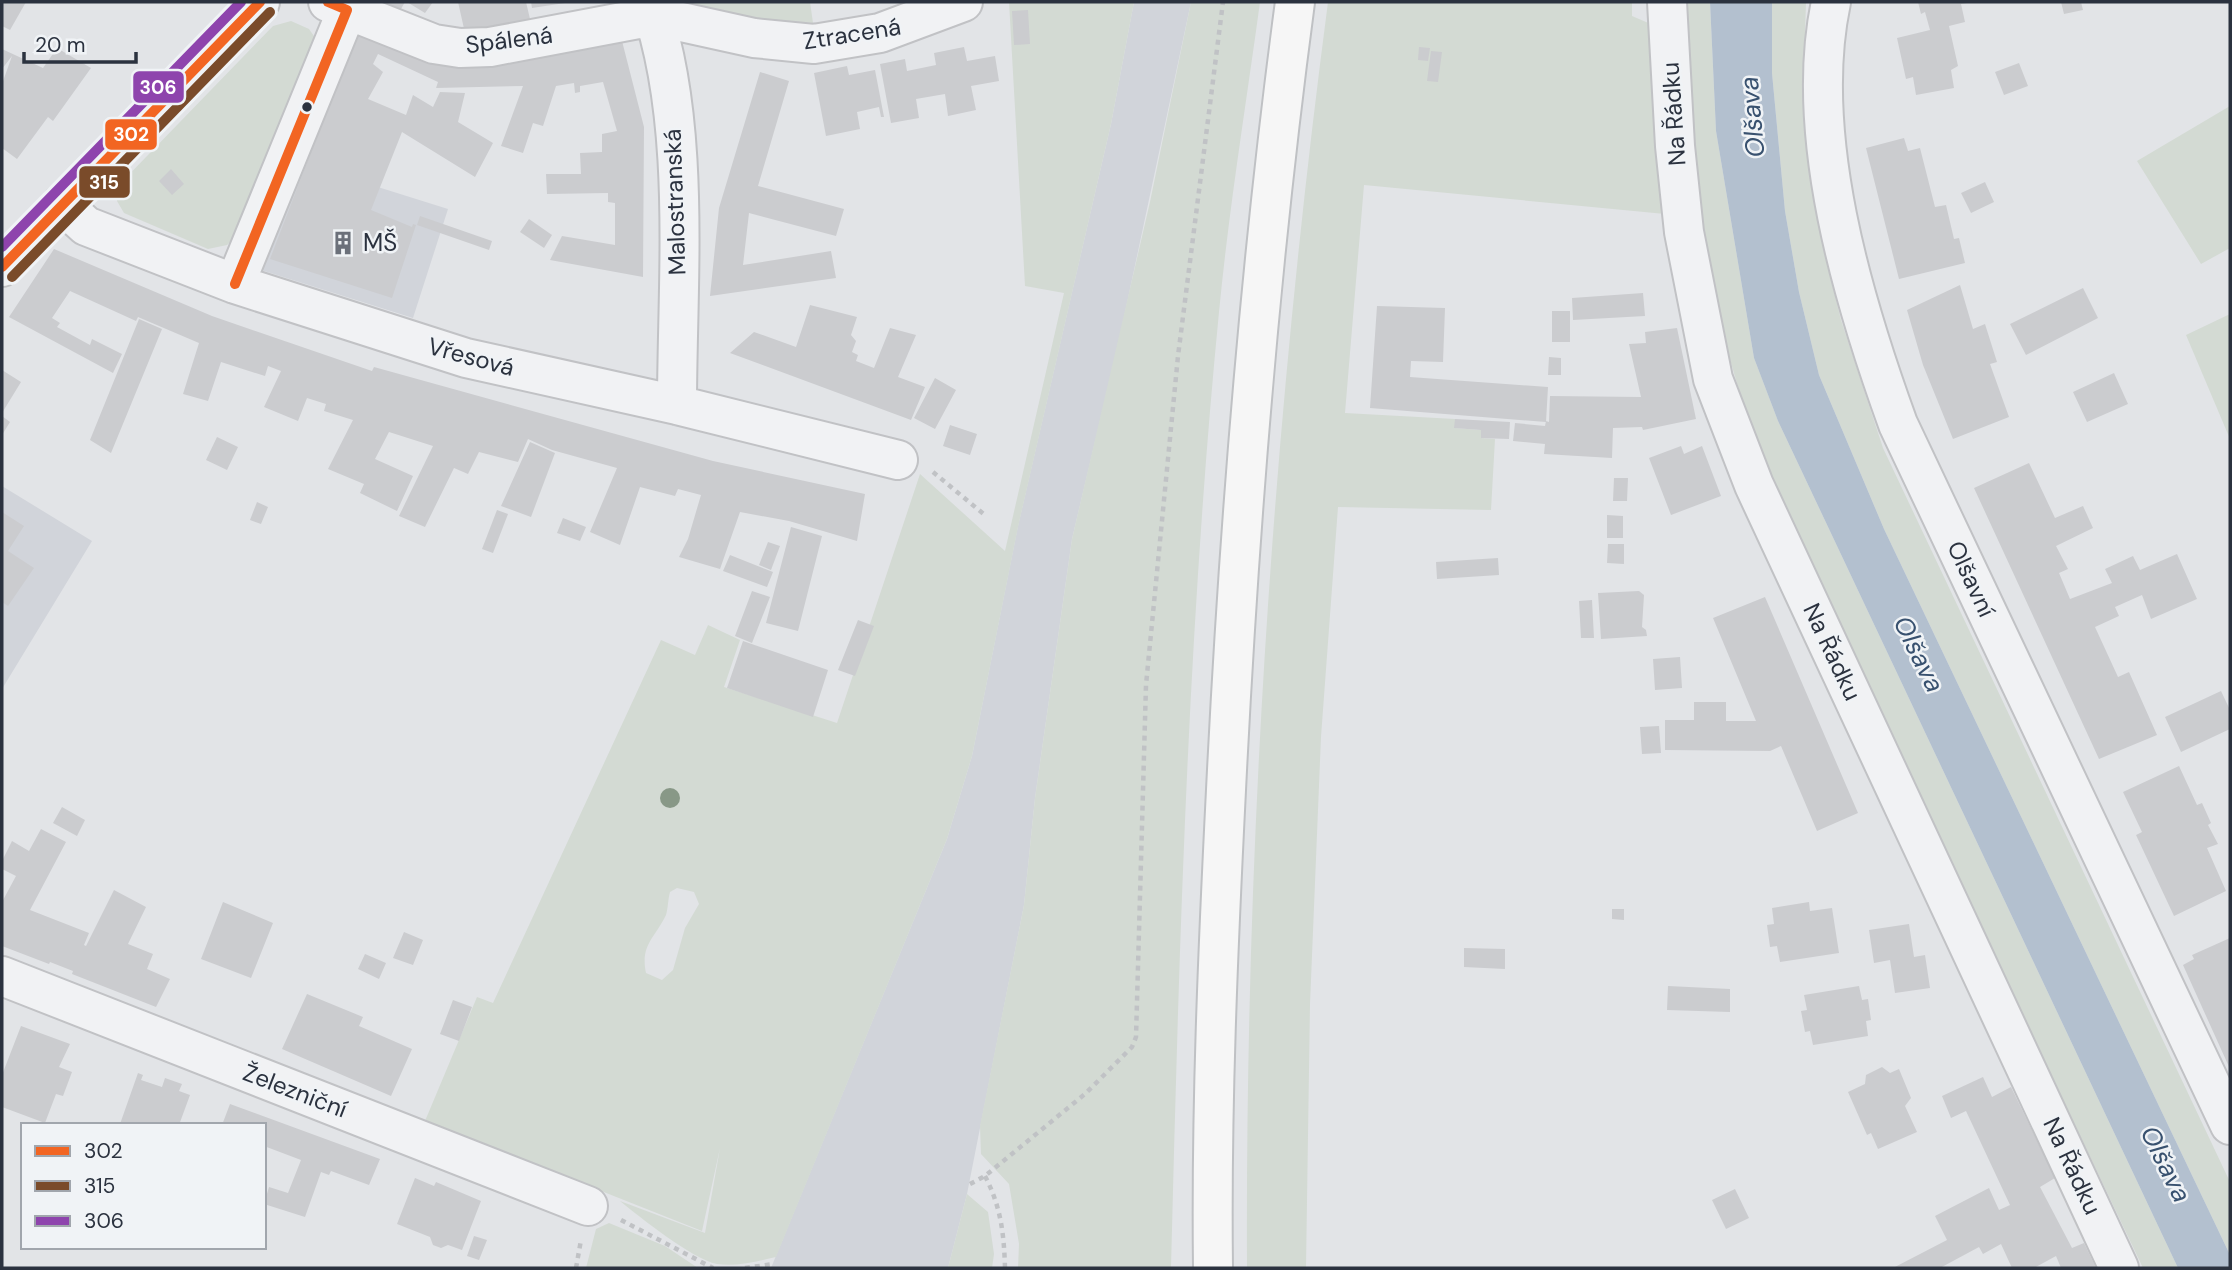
<svg xmlns="http://www.w3.org/2000/svg" width="2232" height="1270" viewBox="0 0 2232 1270" font-family="'DM Sans',sans-serif">
<style>
.built{fill:#d1d4da}
.green{fill:#d3dad3;fill-rule:evenodd}
.water{fill:#b3c0cf}
.building{fill:#cbcccf}
.lines{fill:none;stroke-linecap:round;stroke-linejoin:round}
.minor-casing{stroke:#c1c2c5;stroke-width:42}
.major-casing{stroke:#bfc1c4;stroke-width:42}
.path{stroke:#c0c2c5;stroke-width:4.5;stroke-dasharray:5 5;stroke-linecap:butt}
.minor{stroke:#f1f2f4;stroke-width:38}
.major{stroke:#f6f6f6;stroke-width:38}
.bus-1-casing{stroke:#f0f3f6;stroke-width:16}
.bus-2-casing{stroke:#f0f3f6;stroke-width:16}
.bus-3-casing{stroke:#f0f3f6;stroke-width:16}
.bus-1{stroke:#f26522;stroke-width:10}
.bus-2{stroke:#7a4b2a;stroke-width:10}
.bus-3{stroke:#8e44ad;stroke-width:10}
.tree{fill:#889887}
.bus-dot{fill:#2b323f;stroke:#f0f3f6;stroke-width:2.5}
.labels{text-anchor:middle;stroke-width:5;stroke-linejoin:round;paint-order:stroke}
.street-label{font-size:24px;fill:#2b323f;stroke:#f0f3f6}
.poi-label{font-size:24px;fill:#2b323f;stroke:#f0f3f6;text-anchor:start}
.water-label{font-size:26px;font-style:italic;fill:#38516f;stroke:#f0f3f6}
.line-badge{stroke:#f0f3f6;stroke-width:2.5}
.badge-label{font-size:19px;text-anchor:middle;font-weight:bold;fill:#fff}
</style>
<rect width="100%" height="100%" fill="#e2e4e7"/>
<path class="built" d="M1134,2H1191L1120,336L1072,539L1035,798L1024,905L967,1194L948,1268H771L947,839L972,756L1018,526L1111,124Z
M295,161L448,209L413,318L258,269Z
M2,486L92,541L2,689Z"/>
<path class="green" d="M669,2H810L813,23L728,19Z
M1009,2H1134L1111,124L1018,527L972,756L947,839L776,1257C758,1261 736,1267 717,1264C692,1259 641,1218 620,1201L705,1233L720,1148L702,1231L425,1121L477,997L493,1003L661,640L695,655L708,625L740,640L724,687L837,723L920,474L1005,551L1064,293L1025,286ZM677,888L694,892L699,904L685,928L673,970L662,980L646,973C640,945 655,938 666,915C668,909 668,899 670,892Z
M1191,2H1260C1246,105 1229,208 1219,312C1188,629 1179,949 1171,1268H1018L1019,1244L1009,1184L981,1154L980,1126L1024,905L1035,798L1072,539L1150,202Z
M1328,2H1632V16L1653,25L1665,214L1364,185L1345,413L1455,419V428L1481,430V438L1495,439L1491,510L1338,507L1321,737L1310,1004L1306,1268H1247C1245,845 1273,421 1328,2Z
M1682,2H1710L1716,131L1754,358L1778,421L2178,1268H2143L1782,510C1742,410 1710,305 1695,198C1686,134 1686,67 1682,2Z
M1772,2H1806L1803,99L1824,252L1841,320L1883,448L2230,1182V1255L1884,529L1819,375L1799,292L1785,211L1772,73Z
M291,21L309,29L316,39L250,224L227,245L208,249L124,213L117,201V187L273,26Z
M2230,106V248L2201,264L2137,161Z
M2230,314V439L2186,335Z
M967,1194L988,1212L994,1254L992,1268H948Z
M609,1223L665,1246L698,1268H586L596,1229Z"/>
<path class="water" d="M1710,2H1772V73L1785,211L1799,292L1819,375L1884,529L2230,1255V1268H2178L1778,421L1754,358L1716,131Z"/>
<path class="building" d="M2,2H26L10,30L2,26Z
M379,2H405L398,14Z
M407,2H433L425,13Z
M458,2H526L530,19L465,33Z
M531,2H565V3L532,8Z
M1918,2L1967,3L1961,4L1965,22L1949,26L1958,66L1951,70L1954,88L1916,95L1913,77L1906,79L1897,38L1930,30L1925,12L1921,14Z
M2061,2H2081L2083,10L2064,14Z
M1028,10L1030,44L1014,45L1012,11Z
M359,27L622,41L644,127L643,277L550,260L562,236L615,245V203L608,202V193L547,194L546,174H581L580,153L602,152V134L617,131L603,82L580,86V92L575,93L574,83L556,86L543,126L533,123L523,153L501,146L523,86L436,88L438,82L378,54L373,64L383,72L368,99L406,115L413,95L433,107L440,92L465,93L458,122L493,143L475,177L402,132L371,210L412,227L413,224L416,225L392,298L270,259Z
M964,47L967,61L995,56L999,81L971,86L976,110L948,116L945,94L916,99L919,118L891,123L880,64L905,59L907,71L936,65L934,53Z
M1419,47L1430,48L1428,61L1418,60Z
M57,48L91,68L53,121L48,117L17,159L2,148V84L12,56L2,69V49L43,68Z
M1431,51L1442,52L1438,82L1427,81Z
M2019,63L2028,86L2004,95L1995,72Z
M847,66L849,75L875,70L884,117H881L879,107L857,112L860,129L826,136L814,73Z
M760,72L789,81L758,186L844,209L836,236L749,213L743,265L831,251L836,278L710,296L719,208Z
M1904,138L1908,151L1920,148L1935,207L1946,205L1954,239L1959,238L1965,263L1899,279L1866,148Z
M171,169L184,184L172,195L159,181Z
M1985,182L1994,202L1971,213L1961,193Z
M420,216L492,241L489,250L417,225Z
M529,219L552,235L544,248L520,232Z
M54,249L212,316L372,371L374,367L713,461L865,494L857,541L789,521L740,512L720,569L679,557L688,539L701,495L678,489L675,496L640,487L620,545L590,532L617,468L552,450L528,439L518,462L479,452L468,474L454,468L425,527L399,516L433,446L389,432L375,459L413,476L397,511L360,493L364,484L328,469L353,420L324,411L326,404L307,398L298,421L264,407L281,371L268,366L265,376L221,362L208,401L183,394L199,343L138,317L136,321L70,291L52,318L60,323L57,327L90,345L92,339L122,354L113,373L9,317Z
M1960,285L1973,329L1985,324L1997,362L1990,364L2009,417L1953,439L1923,365L1907,310Z
M2083,288L2098,318L2026,355L2010,324Z
M1643,293L1645,316L1573,320L1572,298Z
M810,305L857,317L851,335L856,341L852,352L858,355L856,361L874,368L890,328L916,335L898,377L925,387L911,420L730,353L754,332L796,347Z
M1377,306L1445,308L1443,362L1411,361L1410,377L1548,387L1546,422L1370,408Z
M1552,311H1570V342H1552Z
M139,319L162,329L111,453L90,440Z
M1677,328L1696,419L1643,430L1642,427L1613,428L1612,458L1544,454L1545,444L1513,441L1515,423L1545,426L1546,421L1549,422L1550,396L1641,397L1629,344L1646,343L1645,332Z
M1549,357L1561,358V375H1548Z
M2,370L21,382L2,413Z
M2114,373L2128,404L2087,422L2073,392Z
M935,378L956,390L935,429L914,418Z
M2,416L10,422L2,435Z
M1455,419L1510,422L1509,439L1481,438V430L1454,428Z
M950,425L977,434L970,455L943,446Z
M217,437L238,447L227,470L206,460Z
M530,442L555,453L531,517L501,506Z
M1681,446L1684,454L1702,446L1721,496L1671,515L1649,458Z
M2029,463L2055,518L2083,506L2093,528L2056,546L2068,569L2059,573L2070,599L2112,583L2105,569L2133,556L2140,570L2177,554L2197,599L2151,619L2142,595L2115,607L2119,616L2095,627L2118,677L2129,672L2157,735L2099,759L1974,488Z
M1614,478H1628L1627,501H1613Z
M257,502L268,507L261,524L250,520Z
M497,510L508,514L493,553L482,549Z
M2,512L24,526L8,551L34,568L8,606L2,602Z
M1607,515L1623,516V538H1607Z
M563,518L586,527L580,541L557,533Z
M791,527L822,536L798,631L766,623Z
M768,542L780,546L771,570L759,565Z
M1608,544H1624V564L1607,563Z
M730,555L773,572L767,587L723,571Z
M1498,558L1499,575L1437,579L1436,562Z
M752,591L770,597L752,643L735,636Z
M1639,591L1644,595L1642,627L1646,630L1647,636L1601,639L1598,593Z
M1765,597L1858,813L1817,831L1781,746L1770,751L1665,750V720H1694V702H1726V721H1756L1713,618Z
M1592,600L1594,638H1581L1579,601Z
M858,620L874,626L855,676L838,670Z
M743,641L828,670L813,717L727,688Z
M1680,657L1682,688L1655,690L1653,659Z
M2221,691L2230,710V729L2181,752L2165,717Z
M1659,726L1661,753L1642,754L1640,727Z
M2179,766L2197,805L2202,803L2211,823L2208,825L2218,844L2207,848L2226,891L2174,916L2136,835L2142,832L2123,792Z
M62,807L85,820L77,836L53,823Z
M41,829L66,842L30,910L89,933L84,945L86,946L114,890L146,907L128,944L153,954L147,969L170,979L156,1007L72,974L73,971L50,962L49,964L2,946V902L16,876L2,869V861L12,841L29,851Z
M223,902L273,923L251,978L201,959Z
M1809,902L1810,911L1832,908L1839,953L1780,962L1777,946L1770,947L1767,925L1774,924L1772,908Z
M1612,909H1624V920L1612,919Z
M1909,924L1914,957L1925,955L1930,988L1895,993L1890,960L1874,963L1869,930Z
M404,932L423,940L413,965L393,958Z
M2230,938V1069L2183,965L2194,959L2192,955Z
M1464,948L1505,949V969L1464,967Z
M365,954L386,963L379,979L358,969Z
M1668,986L1730,989V1012L1667,1010Z
M1859,986L1862,1000L1868,999L1871,1020L1866,1021L1868,1036L1813,1045L1810,1031L1805,1032L1801,1011L1807,1010L1804,995Z
M307,994L363,1017L359,1026L412,1049L391,1096L282,1049Z
M453,1000L472,1007L459,1041L440,1034Z
M21,1026L70,1044L59,1067L72,1072L63,1096L56,1094L45,1123L2,1107V1075Z
M1882,1067L1890,1073L1899,1069L1911,1098L1905,1106L1917,1132L1878,1149L1871,1133L1867,1135L1848,1092L1865,1084L1866,1075Z
M138,1073L143,1075L141,1080L162,1087L165,1078L182,1084L179,1091L190,1095L179,1125L120,1124Z
M1983,1077L1992,1097L2011,1087L2055,1178L2040,1187L2072,1248L2084,1243L2096,1268H2061L2056,1256L2034,1268H2012L2001,1244L1983,1254L1979,1247L1940,1268H1893L1947,1240L1935,1216L1989,1188L1999,1210L2010,1205L1966,1111L1951,1118L1942,1096Z
M230,1104L380,1159L369,1185L331,1171L329,1175L321,1172L305,1217L264,1204L269,1187L288,1193L301,1160L264,1146V1125H222Z
M415,1178L434,1186L436,1182L481,1201L462,1250L448,1245L441,1248L433,1245L430,1237L397,1224Z
M1735,1189L1749,1218L1726,1229L1712,1200Z
M474,1236L487,1240L479,1260L467,1256Z"/>
<g class="lines">
<g class="minor-casing">
<path id="minor" d="M328,2L434,44L460,48L490,47L654,16L754,38L814,44L880,33L963,2
M649,2C692,121 677,280 677,405
M1667,2L1675,146L1684,232L1713,379L1754,485L2119,1268
M1831,2C1803,134 1853,300 1898,424L2230,1125
M62,204L86,226L235,284L466,358L677,405L898,460
M2,267L260,2
M235,284L347,10
M2,976L588,1206"/>
</g>
<g class="major-casing">
<path id="major" d="M1213,1268C1211,1109 1218,949 1226,790C1239,526 1260,263 1295,2"/>
</g>
<path class="path" d="M933,472L986,516
M985,1176C1001,1207 1004,1234 1005,1268
M970,1184L985,1176L1085,1094L1132,1047L1136,1037L1146,685L1178,356L1223,2
M621,1220L713,1268
M576,1268L581,1240
M745,1268L773,1264"/>
<use href="#minor" class="minor"/>
<use href="#major" class="major"/>
<g class="bus-1-casing">
<path id="bus-1" d="M2,267L260,2
M235,284L347,10L328,2"/>
</g>
<g class="bus-2-casing">
<path id="bus-2" d="M12,277L270,12"/>
</g>
<g class="bus-3-casing">
<path id="bus-3" d="M2,247L241,2"/>
</g>
<use href="#bus-1" class="bus-1"/>
<use href="#bus-2" class="bus-2"/>
<use href="#bus-3" class="bus-3"/>
</g>
<circle class="tree" cx="670" cy="798" r="10"/>
<defs>
<g id="building-bare" transform="scale(1.89)"><path d="M-4-6H4V6H1V3H-1V6H-4ZM-2.5-4.3h1.7v1.8h-1.7ZM.8-4.3h1.7v1.8H.8ZM-2.5-1h1.7V.8h-1.7ZM.8-1h1.7V.8H.8Z" fill="#6b707a" stroke="#f0f3f6" stroke-width="2.5" paint-order="stroke"/></g>
</defs>
<g fill-rule="evenodd">
<use href="#building-bare" x="343" y="243"/>
</g>
<circle class="bus-dot" cx="307" cy="107" r="6"/>
<g class="labels">
<g class="street-label">
<text transform="translate(852 34) rotate(-9)" y="8">Ztracená</text>
<text transform="translate(509 40) rotate(-7)" y="8">Spálená</text>
<text transform="translate(1674 114) rotate(-94)" y="8">Na Řádku</text>
<text transform="translate(675 202) rotate(-92)" y="8">Malostranská</text>
<text transform="translate(471 357) rotate(15)" y="8">Vřesová</text>
<text transform="translate(1971 579) rotate(65)" y="8">Olšavní</text>
<text transform="translate(1832 652) rotate(65)" y="8">Na Řádku</text>
<text transform="translate(295 1091) rotate(21)" y="8">Železniční</text>
<text transform="translate(2072 1166) rotate(65)" y="8">Na Řádku</text>
</g>
<g class="poi-label">
<text x="363" y="251">MŠ</text>
</g>
<g class="water-label">
<text transform="translate(1752 117) rotate(-95)" y="9">Olšava</text>
<text transform="translate(1919 654) rotate(64)" y="9">Olšava</text>
<text transform="translate(2166 1164) rotate(64)" y="9">Olšava</text>
</g>
</g>
<g class="line-badge">
<rect x="132" y="70" width="53" height="34" rx="7" fill="#8e44ad"/>
<rect x="104" y="118" width="54" height="33" rx="7" fill="#f26522"/>
<rect x="78" y="165" width="53" height="34" rx="7" fill="#7a4b2a"/>
</g>
<g class="badge-label">
<text x="158" y="94">306</text>
<text x="131" y="141">302</text>
<text x="104" y="189">315</text>
</g>
<rect width="2232" height="1270" fill="none" stroke="#2b323f" stroke-width="7"/>
<rect x="21" y="1123" width="245" height="126" fill="#f0f3f6" stroke="#a1a6ad" stroke-width="2"/>
<rect x="35" y="1146" width="35" height="10" fill="#f26522" stroke="#a1a6ad" stroke-width="2"/>
<text x="84" y="1158" font-size="21" fill="#2b323f">302</text>
<rect x="35" y="1181" width="35" height="10" fill="#7a4b2a" stroke="#a1a6ad" stroke-width="2"/>
<text x="84" y="1193" font-size="21" fill="#2b323f">315</text>
<rect x="35" y="1216" width="35" height="10" fill="#8e44ad" stroke="#a1a6ad" stroke-width="2"/>
<text x="84" y="1228" font-size="21" fill="#2b323f">306</text>
<path d="M24 52v10h112v-10" fill="none" stroke="#2b323f" stroke-width="3.5"/>
<text x="35" y="52" font-size="21" fill="#2b323f" stroke="#f0f3f6" stroke-width="5" paint-order="stroke">20 m</text>
</svg>
